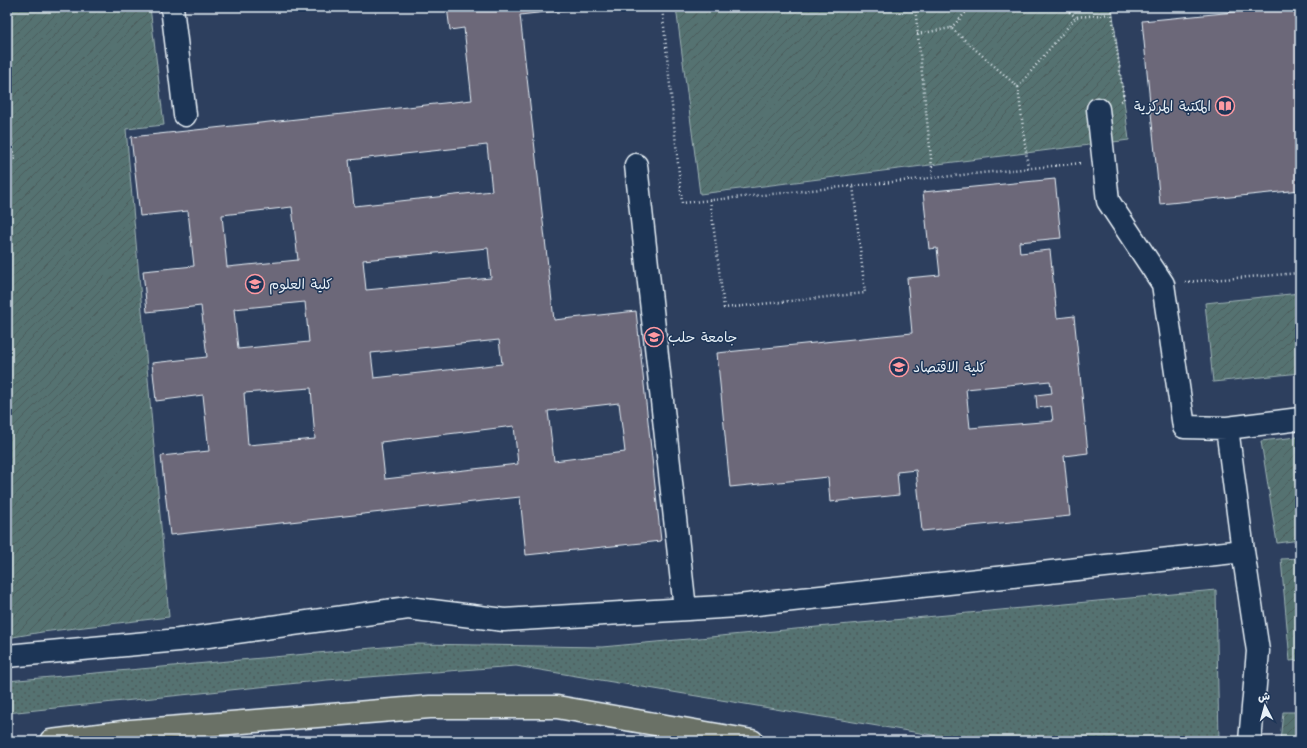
<svg xmlns="http://www.w3.org/2000/svg" width="1307" height="748" viewBox="0 0 1307 748" font-family="'Architects Daughter','Playpen Sans Arabic',sans-serif">
<style>
.park{fill:url(#park-dots);stroke:#9eb2b4}
.garden{fill:url(#garden-furrows);stroke:#9eb2b4}
.building{fill:#6c6779;stroke:#e8f1f8;fill-rule:evenodd}
.lines{fill:none;stroke-linecap:round;stroke-linejoin:round}
.minor-casing{stroke:#e8f1f8;stroke-width:25}
.major-casing{stroke:#e8f1f8;stroke-width:25}
.path{stroke:#e8f1f8;stroke-width:2.5;stroke-dasharray:1 3;stroke-linecap:butt}
.minor{stroke:#1d3557;stroke-width:22}
.major{stroke:#6a7166;stroke-width:22}
.labels{text-anchor:middle;stroke-width:3;stroke-linejoin:round;paint-order:stroke}
.poi-label{font-size:14px;fill:#e8f1f8;stroke:#1d3557;text-anchor:start}
</style>
<defs>
<pattern id="park-dots" width="8" height="8" patternUnits="userSpaceOnUse"><rect width="8" height="8" fill="#547271"/><path d="M2 2h.1M6 6h.1" fill="none" stroke="#4c5b5c" stroke-width="1.8" stroke-linecap="round"/></pattern>
<pattern id="garden-furrows" width="10" height="10" patternUnits="userSpaceOnUse"><rect width="10" height="10" fill="#547271"/><path d="M-1 1l2-2M0 10L10 0M9 11l2-2" fill="none" stroke="#4c5b5c"/></pattern>
</defs>
<rect width="100%" height="100%" fill="#2d3f5e"/>
<filter id="ink" filterUnits="userSpaceOnUse"><feTurbulence type="fractalNoise" baseFrequency=".025" numOctaves="2"/><feDisplacementMap in="SourceGraphic" scale="8" xChannelSelector="R" yChannelSelector="G"/><feConvolveMatrix kernelMatrix="1 2 1 2 8 2 1 2 1" color-interpolation-filters="sRGB"/></filter>
<g filter="url(#ink)">
<path class="park" d="M1216,590L1219,741H968L516,666L327,680L7,713V681L417,644L602,647Z"/>
<path class="garden" d="M7,7H150L164,125L126,129L169,617L42,632L7,638Z
M676,7H1112L1129,140L700,194Z
M1300,293V373L1213,382L1205,303Z
M1297,437L1300,439V540L1277,543L1261,441Z
M1300,558V660L1290,661L1281,559Z
M1283,712H1300V741H1280Z"/>
<path class="building" d="M447,7H590L520,15L554,320L636,311L661,541L526,555L520,497L170,535L161,456L209,451L203,395L156,401L152,363L207,357L201,306L147,312L143,271L194,266L188,211L140,216L131,137L472,100L464,28L450,30ZM487,145L492,191L354,206L349,160ZM292,207L298,260L227,267L222,215ZM488,248L491,278L366,290L363,260ZM305,302L309,342L238,349L234,309ZM499,340L502,364L374,378L371,353ZM311,388L315,439L248,445L244,393ZM619,403L625,452L554,461L548,411ZM514,426L518,464L385,479L381,442Z
M1286,7H1300V190L1160,204L1142,21Z
M1055,179L1061,238L1019,242L1020,253L1050,250L1057,318L1074,316L1088,453L1064,456L1070,516L922,531L916,470L897,472L899,495L830,502L828,477L730,487L717,353L912,333L907,278L940,275L937,248L929,249L923,192ZM1050,381L1052,393L1036,395L1037,408L1051,406L1053,421L970,428L966,389Z"/>
<g class="lines">
<g class="minor-casing">
<path id="minor" d="M172,7L185,115
M1098,109L1108,201L1163,284L1184,427L1227,428
M636,165L685,609
M1243,551L1227,428L1300,419
M7,656L179,640L408,608L504,620L738,606L1243,551L1258,651L1250,741"/>
</g>
<g class="major-casing">
<path id="major" d="M51,741L131,731L430,707H557L752,741"/>
</g>
<path class="path" d="M662,7L682,203L1082,163
M915,7L933,177
M1063,7L1076,17
M1111,7L1124,100L1119,102
M951,28L971,7
M917,34L951,28L1018,87L1028,168
M1018,87L1076,17L1112,14
M7,112L15,159L7,160
M710,200L724,308L865,293L853,185
M1185,282L1300,273"/>
<use href="#minor" class="minor"/>
<use href="#major" class="major"/>
</g>
</g>
<defs>
<g id="library-ring" transform="scale(1)"><circle r="9.5" fill="#1d3557" stroke="#ff9aa2" stroke-width="1.5"/><path d="M-6-4Q-3-5.5-.7-3.5V5Q-3 3-6 4ZM6-4Q3-5.5 .7-3.5V5Q3 3 6 4Z" fill="#ff9aa2"/></g>
<g id="university-ring" transform="scale(1)"><circle r="9.5" fill="#1d3557" stroke="#ff9aa2" stroke-width="1.5"/><path d="M0-5L7-2L0 1L-7-2ZM-4 1L0 2.5L4 1V4Q0 6-4 4Z" fill="#ff9aa2"/></g>
</defs>
<g fill-rule="evenodd">
<use href="#library-ring" x="1225" y="106"/>
<use href="#university-ring" x="255" y="284"/>
<use href="#university-ring" x="654" y="337"/>
<use href="#university-ring" x="899" y="367"/>
</g>
<g class="labels">
<g class="poi-label">
<text x="1211" y="111" text-anchor="end">المكتبة المركزية</text>
<text x="269" y="289">كلية العلوم</text>
<text x="668" y="342">جامعة حلب</text>
<text x="913" y="372">كلية الاقتصاد</text>
</g>
</g>
<rect width="1307" height="748" fill="none" stroke="#1d3557" stroke-width="24"/>
<rect x="12" y="12" width="1283" height="724" fill="none" stroke="#e8f1f8" stroke-width="1.5" filter="url(#ink)"/>
<g transform="translate(1265 706) rotate(354)" stroke="#1d3557" stroke-width="3" paint-order="stroke">
<path d="M0-3L7 15L0 10L-7 15Z" fill="#e8f1f8"/>
<text y="-6" font-size="11" font-weight="bold" text-anchor="middle" fill="#e8f1f8">ش</text>
</g>
</svg>
